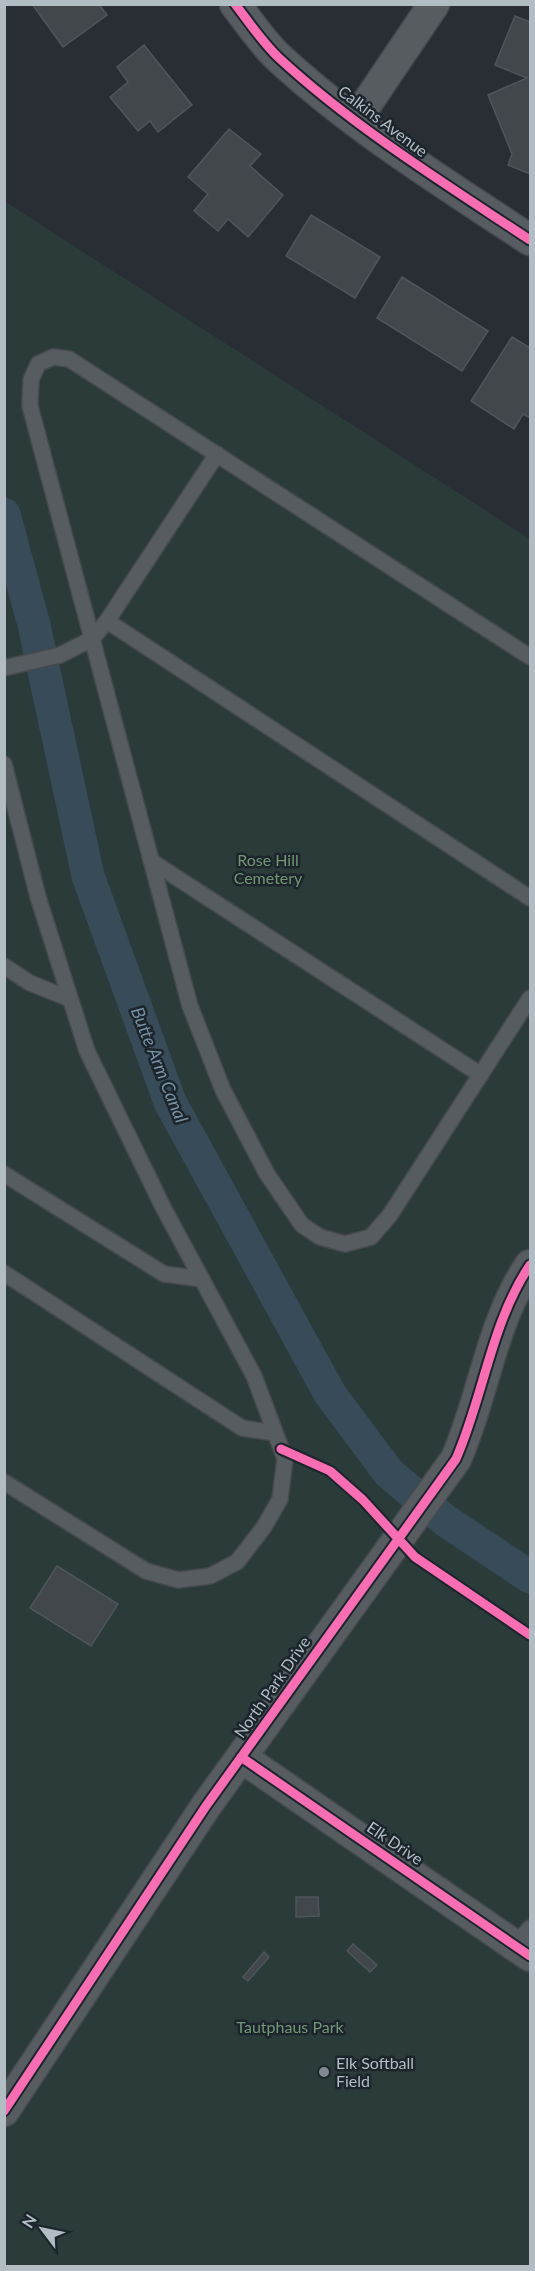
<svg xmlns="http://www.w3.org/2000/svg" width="535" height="2271" viewBox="0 0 535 2271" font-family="Lato,sans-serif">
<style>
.green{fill:#2a3b39}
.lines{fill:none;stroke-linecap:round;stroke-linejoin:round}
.canal{stroke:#374b58;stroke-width:33}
.building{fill:#41474b;stroke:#4f565b;stroke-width:1.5}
.lane-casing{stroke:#464a4e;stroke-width:18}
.street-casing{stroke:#464a4e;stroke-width:33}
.lane{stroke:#575c61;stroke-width:15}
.street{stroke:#575c61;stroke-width:30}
.cycleway-casing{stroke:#1c252c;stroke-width:13}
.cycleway{stroke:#f96db3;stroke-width:9}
.poi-dot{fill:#828a91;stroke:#1c252c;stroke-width:2}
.labels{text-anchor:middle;stroke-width:5;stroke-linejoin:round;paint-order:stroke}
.street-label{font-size:16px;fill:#b2bcc3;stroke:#1c252c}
.park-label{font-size:16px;fill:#739675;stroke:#1c252c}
.poi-label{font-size:16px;fill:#b2bcc3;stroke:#1c252c;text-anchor:start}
.water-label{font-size:18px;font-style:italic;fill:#7691a4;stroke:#1c252c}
</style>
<rect width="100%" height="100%" fill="#282e33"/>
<path class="green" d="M4,201L530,539V2266H5Z"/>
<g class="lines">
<path class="canal" d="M4,514L34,625L88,876L170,1102L330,1394L389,1473L446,1521L530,1577"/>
</g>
<path class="building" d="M32,4H99L107,15L63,47Z
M515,16L530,22V174L508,165L512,154L488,95L527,78L495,65Z
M144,45L192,105L158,132L150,121L138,131L110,97L128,82L117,67Z
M229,129L261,154L250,166L283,195L248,237L228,219L218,231L194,211L208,194L188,177Z
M311,215L380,257L355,298L286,256Z
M402,277L488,331L462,371L377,318Z
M512,337L530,348V418L523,414L514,429L471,401Z
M57,1566L118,1604L91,1646L30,1608Z
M296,1897H318L319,1916L296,1917Z
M353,1944L377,1965L370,1972L347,1951Z
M264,1952L269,1957L248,1981L243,1977Z"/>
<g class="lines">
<g class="lane-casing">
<path id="lane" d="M107,621L530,898
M530,657L69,359L53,357L38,364L31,380L30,406L190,1006L223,1090L267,1174L302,1225L320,1237L345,1244L371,1237L390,1215L530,998
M4,668L60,655L92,639L107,621L217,454
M4,764L38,897L87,1051L164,1209L254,1376L285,1459L280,1499L264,1527L237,1562L210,1576L178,1580L146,1571L4,1482
M151,861L481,1075
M4,966L30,983L70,999
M4,1174L164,1274L202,1279
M4,1273L242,1428L275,1433
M515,1945L530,1928"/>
</g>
<g class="street-casing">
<path id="street" d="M235,4C249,22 262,42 279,58C355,128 444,183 530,240
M355,121L434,4
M241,1757L530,1956
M4,2111L206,1806L456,1459C484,1395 491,1323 530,1265"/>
</g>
<use href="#lane" class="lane"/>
<use href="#street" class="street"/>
<g class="cycleway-casing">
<path id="cycleway" d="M235,4C249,22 262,42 279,58C355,128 444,183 530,240
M281,1449L330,1471L363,1500L415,1557L530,1635
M241,1757L530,1956
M4,2111L206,1806L456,1459C484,1395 491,1323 530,1265"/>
</g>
<use href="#cycleway" class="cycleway"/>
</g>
<circle class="poi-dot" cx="324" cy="2072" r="6"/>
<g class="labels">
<g class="street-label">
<text transform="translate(383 121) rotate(37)" y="6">Calkins Avenue</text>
<text transform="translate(272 1687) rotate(-55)" y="6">North Park Drive</text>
<text transform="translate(395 1843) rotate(34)" y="6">Elk Drive</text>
</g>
<g class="park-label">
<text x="268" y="866">Rose Hill<tspan x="268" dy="18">Cemetery</tspan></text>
<text x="290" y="2033">Tautphaus Park</text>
</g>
<g class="poi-label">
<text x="336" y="2069">Elk Softball<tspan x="336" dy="18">Field</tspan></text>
</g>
<g class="water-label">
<text transform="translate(159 1065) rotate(68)" y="6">Butte Arm Canal</text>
</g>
</g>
<rect width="535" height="2271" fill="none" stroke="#b2bcc3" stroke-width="12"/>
<g transform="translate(42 2229) rotate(302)" stroke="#1c252c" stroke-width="4.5" paint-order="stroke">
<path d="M0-4.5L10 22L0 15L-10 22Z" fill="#b2bcc3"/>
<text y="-9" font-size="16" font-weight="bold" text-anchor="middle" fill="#b2bcc3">N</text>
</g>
</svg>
